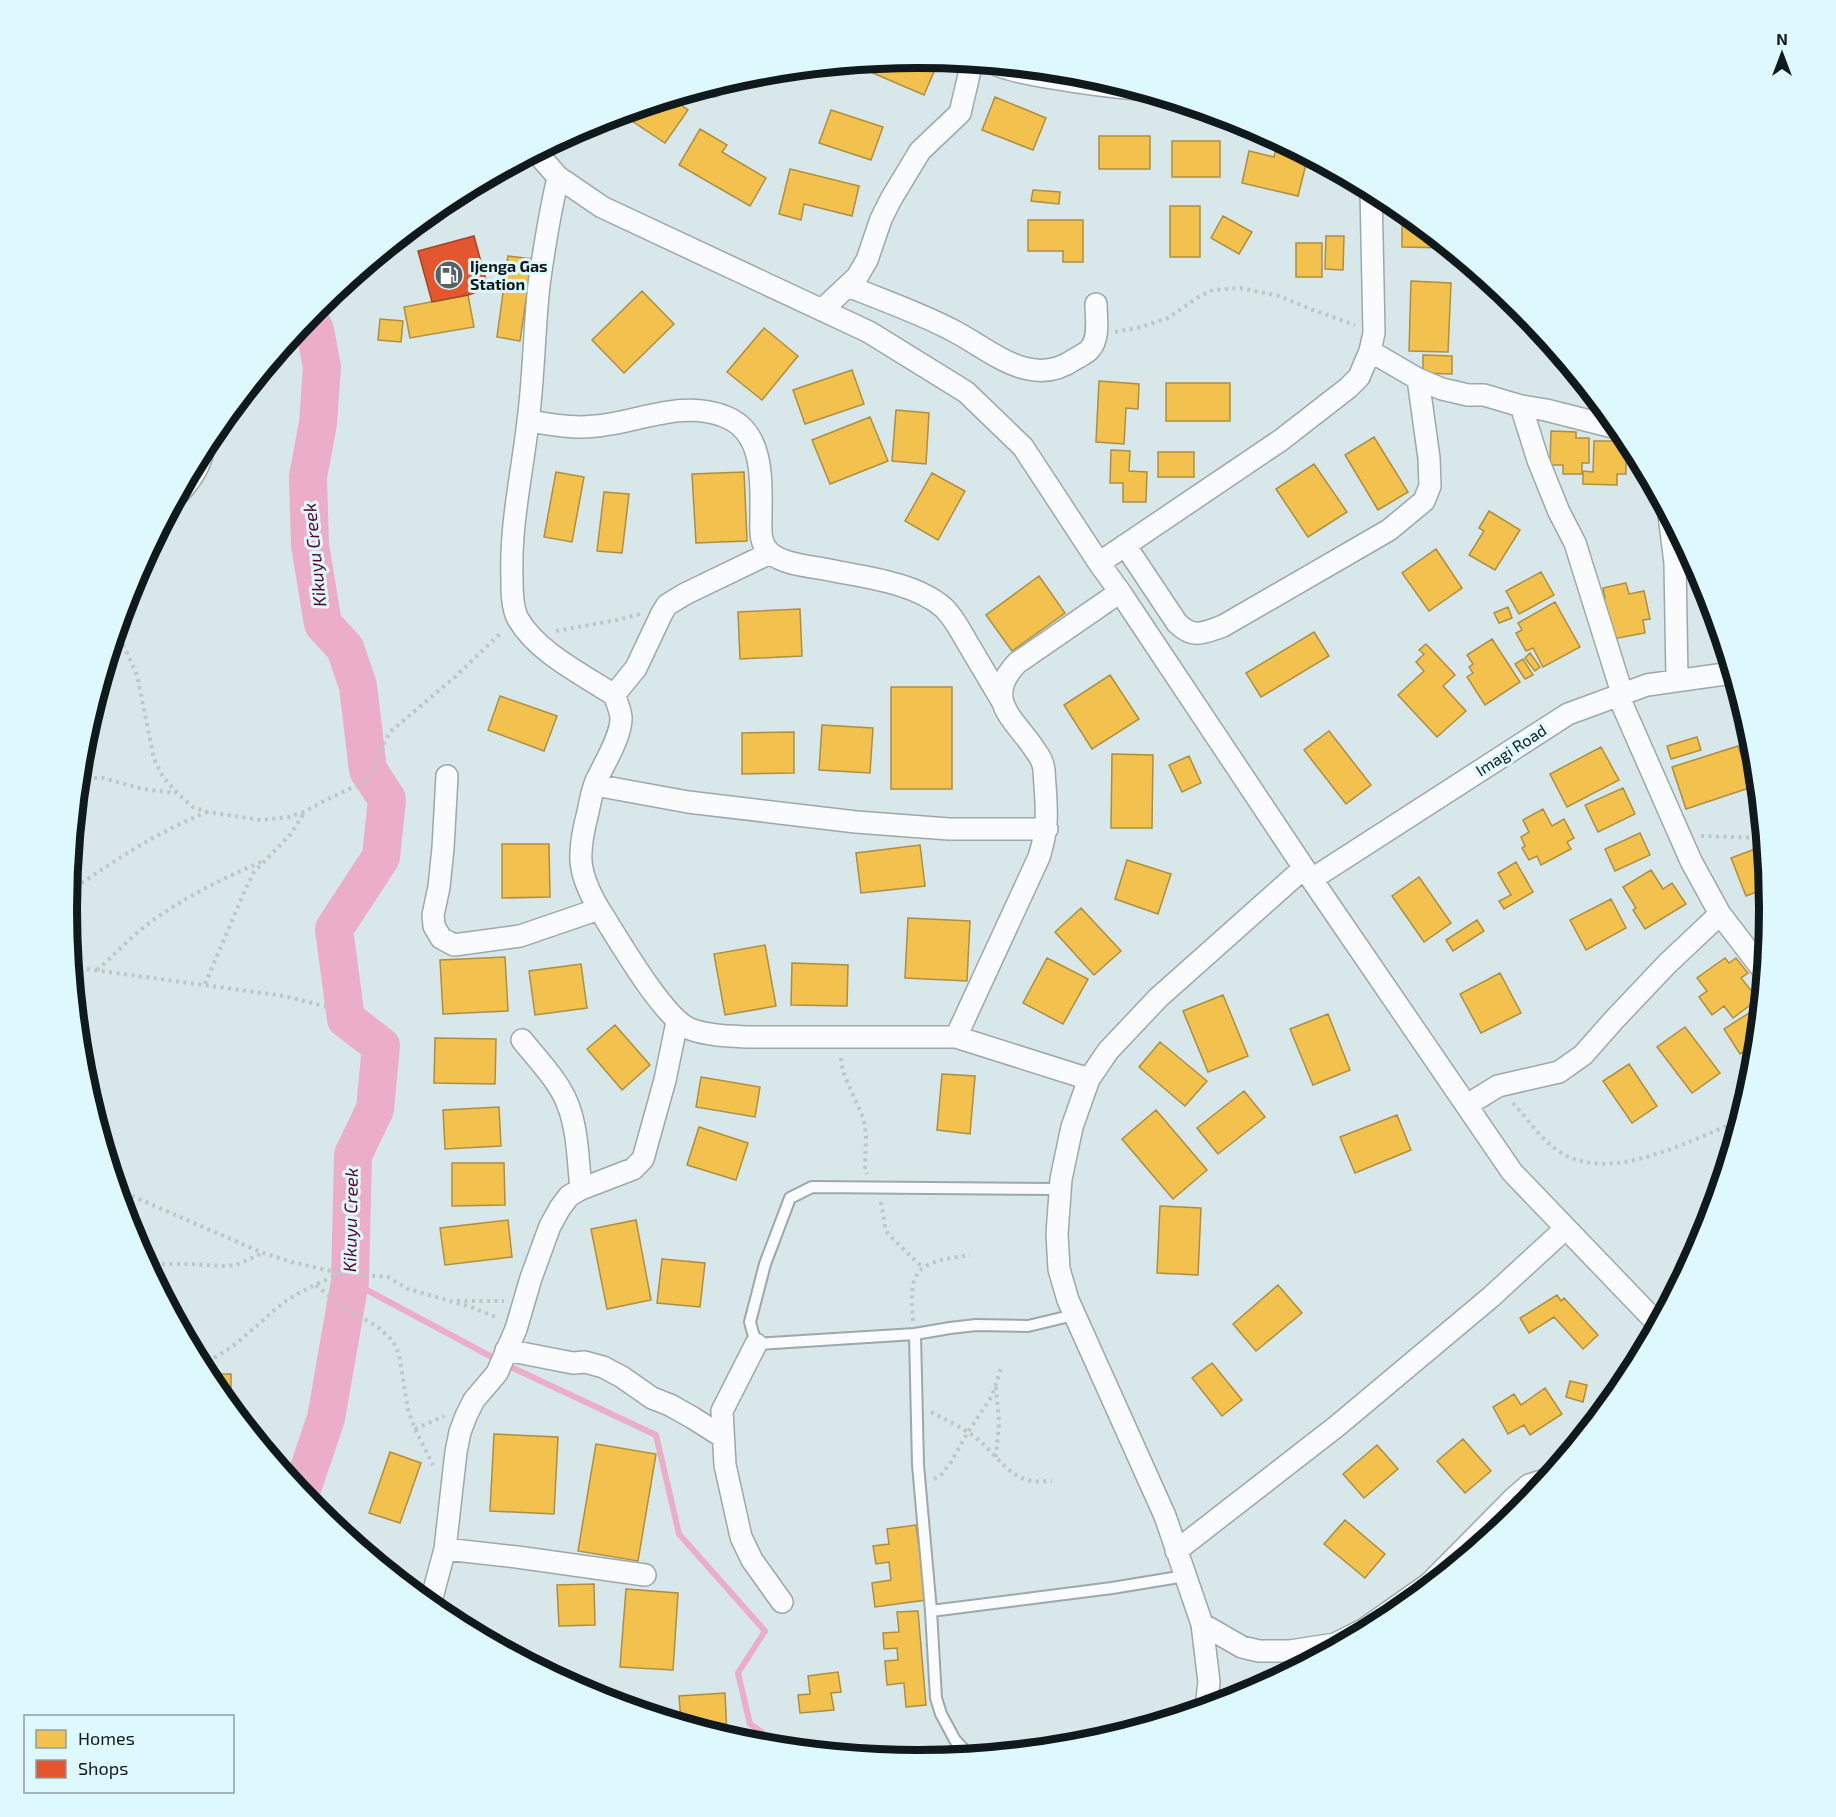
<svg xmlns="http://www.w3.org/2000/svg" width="1836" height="1817" viewBox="0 0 1836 1817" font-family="'Exo 2',sans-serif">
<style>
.homes{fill:#f2c14e;stroke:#ae8f3f;stroke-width:1.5}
.shops{fill:#e4572e;stroke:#a44529;stroke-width:1.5}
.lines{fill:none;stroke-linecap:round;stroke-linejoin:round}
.stream{stroke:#ecadc8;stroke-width:6}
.river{stroke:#ecadc8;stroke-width:38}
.lane-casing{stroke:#9da8aa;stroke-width:14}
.street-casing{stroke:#9da8aa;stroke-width:24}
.path{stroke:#c0c5c6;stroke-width:4;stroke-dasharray:3 4.5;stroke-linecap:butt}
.lane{stroke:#f9fbfc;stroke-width:10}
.street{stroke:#f9fbfc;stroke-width:21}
.labels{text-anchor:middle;stroke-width:6;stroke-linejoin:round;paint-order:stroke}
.poi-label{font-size:16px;font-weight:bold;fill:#101a1c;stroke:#def9fe;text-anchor:start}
.street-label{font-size:16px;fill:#101a1c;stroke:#def9fe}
.water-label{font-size:18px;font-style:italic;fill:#560030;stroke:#def9fe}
.rim{fill:none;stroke:#101a1c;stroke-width:8}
</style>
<rect width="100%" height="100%" fill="#d8e7e9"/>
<path class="homes" d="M914,57L936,67L924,95L873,73L878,61Z
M995,97L1046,118L1033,150L982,130Z
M671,98L688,110L665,143L620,113Z
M831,110L883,127L871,160L819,143Z
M700,129L727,145L722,152L766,178L750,206L679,165Z
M1099,136H1150V169H1099Z
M1278,140L1308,156L1298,196L1242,183L1249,151L1274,157Z
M1172,141H1220V177H1172Z
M790,169L859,186L852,216L804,204L801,220L779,214Z
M1033,190L1060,192L1059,204L1031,201Z
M1170,206H1200V257H1170Z
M1402,210L1449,248L1402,247Z
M1223,216L1252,232L1239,254L1211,238Z
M1028,220H1083V262H1063V251H1028Z
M1326,236H1344L1343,270L1325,269Z
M1296,243H1322V277H1296Z
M508,256L532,259L520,341L497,337Z
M1411,281L1451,283L1448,352L1409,351Z
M642,291L674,324L624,373L592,340Z
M468,295L474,327L410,338L404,307Z
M380,319L403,321L401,342L378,340Z
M764,328L798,356L762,400L727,372Z
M1423,355L1452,356V374L1423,373Z
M852,370L864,404L805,424L793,390Z
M1099,381L1139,384L1138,409L1126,408L1124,444L1096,442Z
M1166,383H1230V421H1166Z
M896,410L929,413L926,464L892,461Z
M870,417L888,461L830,484L812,440Z
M1551,431L1576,432V438H1589V463H1582V474H1563V465H1550Z
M1374,437L1408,492L1378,510L1345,455Z
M1594,441H1626V474H1617V485L1583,484V471L1593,472Z
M1111,450L1130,451L1129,471L1147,472L1146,502H1123V483H1110Z
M1158,452H1194V477H1158Z
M1314,464L1347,512L1308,537L1276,489Z
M556,472L584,477L572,542L544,537Z
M744,472L747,541L696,543L692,474Z
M932,473L965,491L938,540L905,521Z
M604,492L629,494L622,553L597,551Z
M1489,511L1520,530L1495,570L1469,555L1484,531L1479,528Z
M1436,549L1462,588L1429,611L1402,573Z
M1541,572L1554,595L1519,614L1506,591Z
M1039,576L1065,613L1012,651L986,615Z
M1626,583L1629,594L1644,591L1650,619L1643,620L1645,633L1613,639L1599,599L1605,598L1603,588Z
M1555,602L1580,647L1543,667L1533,648L1526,651L1516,633L1522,630L1518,623Z
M1508,607L1512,618L1499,623L1494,613Z
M800,609L802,656L740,659L738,612Z
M1314,632L1329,656L1261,697L1246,673Z
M1492,639L1520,682L1485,705L1467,677L1473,673L1469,667L1473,664L1467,655Z
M1426,644L1455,675L1443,686L1466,711L1437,737L1398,695L1424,671L1416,662L1424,654L1419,650Z
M1530,653L1540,667L1535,671L1525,658Z
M1523,659L1533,675L1525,679L1515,664Z
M1110,675L1139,719L1092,749L1064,705Z
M891,687H952V789H891Z
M500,696L557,716L544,751L488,730Z
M822,725L873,728L870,773L819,770Z
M1329,731L1371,785L1346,804L1304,750Z
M794,732V773L742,774V733Z
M1697,737L1701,750L1671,759L1667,746Z
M1753,743L1756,775L1747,745Z
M1738,746L1752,787L1686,809L1672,767Z
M1601,747L1619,780L1567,807L1550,774Z
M1112,754L1153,755L1152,828H1111Z
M1189,756L1201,783L1182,792L1169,765Z
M1623,788L1635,814L1598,832L1585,805Z
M1543,809L1552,826L1564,819L1574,838L1567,842L1571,849L1541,865L1537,856L1529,860L1522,848L1525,846L1521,837L1529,832L1523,820Z
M1640,833L1650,855L1615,871L1605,849Z
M502,844H549L550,897L502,898Z
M920,845L925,886L861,893L856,853Z
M1763,846L1767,888L1746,896L1731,858Z
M1127,860L1171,874L1158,914L1115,899Z
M1516,862L1533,892L1504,909L1499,901L1511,895L1498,873Z
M1651,870L1663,889L1672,883L1686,904L1645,929L1633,910L1636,908L1623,887Z
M1419,877L1451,923L1424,942L1392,896Z
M1611,899L1626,928L1586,950L1570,920Z
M1081,908L1121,951L1094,975L1055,932Z
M908,918L970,921L967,981L905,978Z
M1477,920L1484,931L1453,951L1446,940Z
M765,945L776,1006L725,1015L714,954Z
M505,957L508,1011L443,1014L440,960Z
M1047,958L1088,979L1063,1024L1023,1003Z
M1725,958L1729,963L1736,958L1748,973L1741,978L1758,999L1733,1018L1724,1006L1712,1015L1699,997L1707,991L1697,978Z
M792,963L848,965L847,1006L791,1005Z
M581,964L587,1008L535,1015L529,971Z
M1500,973L1521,1013L1481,1033L1460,994Z
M1223,995L1248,1056L1208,1072L1183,1011Z
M1749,1013L1758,1027L1756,1044L1740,1054L1724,1029Z
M1328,1014L1350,1070L1313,1085L1290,1029Z
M615,1025L650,1065L622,1090L587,1049Z
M1685,1027L1720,1073L1692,1093L1657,1047Z
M435,1038L496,1039L495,1084L434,1083Z
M1160,1042L1207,1081L1185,1106L1139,1067Z
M1629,1064L1657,1106L1632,1123L1603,1081Z
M942,1074L975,1076L970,1134L937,1130Z
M701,1077L760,1087L755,1117L696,1107Z
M1244,1091L1265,1117L1218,1154L1197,1128Z
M499,1107L501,1146L445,1149L443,1110Z
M1156,1110L1207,1170L1173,1199L1122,1139Z
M1397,1115L1411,1150L1355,1173L1340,1137Z
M699,1127L748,1143L736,1180L687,1165Z
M452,1163H504L505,1205L452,1206Z
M1160,1206L1201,1208L1198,1275L1157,1273Z
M508,1220L512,1257L445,1265L440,1228Z
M636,1220L651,1300L607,1309L591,1229Z
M662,1259L705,1263L700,1307L657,1303Z
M1278,1285L1302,1313L1256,1351L1233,1324Z
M1557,1295L1561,1301L1564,1298L1598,1335L1583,1349L1554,1317L1529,1333L1520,1318Z
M1212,1363L1242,1400L1222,1416L1192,1378Z
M218,1374H231V1407L218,1392Z
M1570,1381L1587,1385L1583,1402L1566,1397Z
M1545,1388L1562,1414L1530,1435L1524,1425L1508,1434L1493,1407L1514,1394L1521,1405Z
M494,1434L558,1437L554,1514L490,1511Z
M1463,1439L1491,1471L1465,1493L1437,1461Z
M596,1444L656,1454L638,1561L578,1551Z
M1377,1445L1398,1469L1364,1498L1343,1474Z
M390,1452L421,1463L400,1523L369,1513Z
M1345,1520L1385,1554L1365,1578L1324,1544Z
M916,1525L926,1600L875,1607L872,1583L891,1580L889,1562L876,1564L873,1546L889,1544L887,1529Z
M594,1584L595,1625L559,1626L557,1585Z
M626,1589L678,1593L673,1670L620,1667Z
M918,1611L926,1705L906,1707L904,1683L887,1685L885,1661L898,1660L897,1648L884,1649L883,1633L899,1632L897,1612Z
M838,1672L841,1692L831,1693L834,1710L800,1713L798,1695L810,1694L808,1676Z
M725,1693L727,1736L681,1722L679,1696Z"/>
<path class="shops" d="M474,236L488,288L468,295L432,302L418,251Z"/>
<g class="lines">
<path class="stream" d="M350,1281L490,1356
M513,1368L656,1435L679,1534L765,1631L738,1673L750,1724L783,1747"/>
<path class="river" d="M301,1492L326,1418L350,1281L353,1155L375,1109L381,1046L346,1019L334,929L381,857L387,799L368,770L358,686L345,648L323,624L310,545L308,477L318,423L322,367L315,330L308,317"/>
<g class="lane-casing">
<path id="lane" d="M915,1334L756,1344L750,1322L765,1264L790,1198L812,1187L1060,1189
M931,1611L1112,1588L1185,1576
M969,1755L955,1740L941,1714L936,1698L931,1611L918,1465L915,1334L950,1328L976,1325L1028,1326L1074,1315"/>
</g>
<g class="street-casing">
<path id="street" d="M997,65C1014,72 1034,75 1052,78C1081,83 1109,87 1137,89
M713,85V86
M536,152L558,177L602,207L869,332L966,392L1023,447L1099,563L1120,592L1304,868L1512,1172L1657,1323
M558,177C550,213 544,248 539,285C534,330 534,376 528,421C522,475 510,524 512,579C512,592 512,608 518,619C538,653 582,674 614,695C617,702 620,709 621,717C622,735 604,764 596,781C592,791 590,802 588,812C577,854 577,872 599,909C617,937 663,1018 690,1029C709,1036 730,1036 750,1037H956L1089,1079
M848,286C882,300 917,312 950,329C989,348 1030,391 1075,359C1080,356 1087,353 1090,349C1100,338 1096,317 1096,304
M822,310L857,277L867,260L881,219L891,199L920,151L960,113L972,62
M1370,351L1418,379L1442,389L1468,395H1484L1521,406L1546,410L1621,429
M1521,406L1538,460L1559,512L1575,543L1622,693
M528,421C551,424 573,429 596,426C639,422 683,399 726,417C765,433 761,482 761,517C761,529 759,542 769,552C782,564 807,566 824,569C862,577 915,582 944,608C954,618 960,630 967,642C979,662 990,681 1002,701
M179,493C191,480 201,466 203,449
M1669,515L1675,563L1677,679
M1125,545L1177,623C1193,639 1203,633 1223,626L1389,530L1424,501L1430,486L1429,458L1418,379
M1099,563L1281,440L1348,388L1359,377L1370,351L1374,333L1371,190
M614,695L636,668L662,613L667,605L685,594L770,553
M1618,695L1691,861L1720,914L1763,970
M447,776L443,848L439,887L433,915L434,926L441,938L454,945L520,936L599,909
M595,785L688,802L856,822L949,829H1047
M1312,879L1568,714L1647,685L1732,673
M956,1037L1039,857C1048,829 1047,814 1045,785C1044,778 1045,768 1042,762C1041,758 1037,753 1035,750C1015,719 982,700 1017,663L1120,592
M522,1040C538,1060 559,1081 568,1105C578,1131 578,1162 581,1189
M1467,1105L1498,1086L1559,1072L1583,1055L1613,1021L1667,964L1720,914
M756,1344L722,1411L725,1465L741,1537L752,1560L782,1602
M506,1350L573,1363L585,1362L603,1367L622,1377L652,1398L670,1405L693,1418L723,1437
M445,1549L517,1557L645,1575
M1176,1551L1337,1426L1491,1297L1566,1228
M430,1605L445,1549L456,1452L460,1432L466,1416L474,1400L497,1373L516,1329L531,1278L550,1226L560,1208L569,1196L581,1189L633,1169L643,1159L665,1080L677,1022
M1202,1624L1242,1647L1259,1651H1290L1335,1644L1363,1630L1430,1583L1514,1498L1529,1485L1545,1480
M1206,1707L1209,1682L1202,1624L1165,1516L1068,1300L1059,1269L1057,1234L1061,1179L1072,1127L1089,1079L1108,1051L1158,998L1304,868"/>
</g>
<path class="path" d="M1115,332L1141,327L1168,318L1200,296L1213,290L1240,288L1279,296L1313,310L1355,325
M1696,588L1712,606
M117,631L137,675L154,759L163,777L177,793L193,807L207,812L261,820L289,817L304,812L326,800L362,783L371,774L383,745L390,732L456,676L502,632
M556,631L617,620L640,614
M79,778H103L143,789L176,793
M1701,836L1763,838
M68,890C84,883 97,872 112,863C142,843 173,826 207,812
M72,967L284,996L328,1007
M97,970C114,955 130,938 148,924C184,897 224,878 265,860
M205,984L246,888L254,872L290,835L304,813
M841,1058L843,1072L864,1120L866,1136L865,1170L867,1174
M1513,1103C1526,1117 1538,1135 1553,1147C1604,1189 1687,1141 1739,1121
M118,1190L263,1253L292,1262L339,1273L388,1277L408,1289L471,1307L498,1318
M881,1202L885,1226L888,1234L922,1267
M147,1264H192L223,1266L236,1265L263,1253
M316,1285L344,1308L378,1327L393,1341L399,1354L408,1410L415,1429L433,1465
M457,1301H504
M913,1321C908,1266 918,1263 970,1255
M200,1363C228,1356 255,1326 277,1308C295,1293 317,1284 339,1274
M996,1387L999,1422L996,1457
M931,1412C946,1420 961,1427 975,1437C994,1451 1008,1478 1033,1481C1039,1482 1046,1481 1052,1481
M415,1429L444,1416
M279,1466L299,1462
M934,1479L942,1474L951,1462L968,1432L992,1396L1001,1368"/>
<use href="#lane" class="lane"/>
<use href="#street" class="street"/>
</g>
<defs>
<g id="fuel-disc" transform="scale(1.5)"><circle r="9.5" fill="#566264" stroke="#def9fe"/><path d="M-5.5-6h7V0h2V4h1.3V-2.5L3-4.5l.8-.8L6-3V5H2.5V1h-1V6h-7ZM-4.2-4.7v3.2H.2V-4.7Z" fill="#fff"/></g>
</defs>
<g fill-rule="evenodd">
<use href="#fuel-disc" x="449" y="275"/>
</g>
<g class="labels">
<g class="poi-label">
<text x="470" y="272">Ijenga Gas<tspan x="470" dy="18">Station</tspan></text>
</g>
<g class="street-label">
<text transform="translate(1511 750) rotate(-33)" y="6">Imagi Road</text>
</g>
<g class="water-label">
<text transform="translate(315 555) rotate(-96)" y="6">Kikuyu Creek</text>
<text transform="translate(351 1220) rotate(-89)" y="6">Kikuyu Creek</text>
</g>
</g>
<path d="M0 0H1836V1817H0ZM77 909a841 841 0 1 1 1682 0a841 841 0 1 1-1682 0Z" fill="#def9fe" fill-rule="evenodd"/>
<path class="rim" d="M77 909a841 841 0 1 1 1682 0a841 841 0 1 1-1682 0Z"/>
<rect x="24" y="1715" width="210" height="78" fill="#def9fe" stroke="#8ca0a4" stroke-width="1.5"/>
<rect x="36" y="1730" width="30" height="18" fill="#f2c14e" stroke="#8ca0a4" stroke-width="1.5"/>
<text x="78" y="1745" font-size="18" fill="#101a1c">Homes</text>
<rect x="36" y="1760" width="30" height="18" fill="#e4572e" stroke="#8ca0a4" stroke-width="1.5"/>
<text x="78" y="1775" font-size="18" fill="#101a1c">Shops</text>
<g transform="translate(1782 54)" stroke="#def9fe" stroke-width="4.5" paint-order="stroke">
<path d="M0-4.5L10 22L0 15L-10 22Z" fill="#101a1c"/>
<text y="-9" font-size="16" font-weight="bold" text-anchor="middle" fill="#101a1c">N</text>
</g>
</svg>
